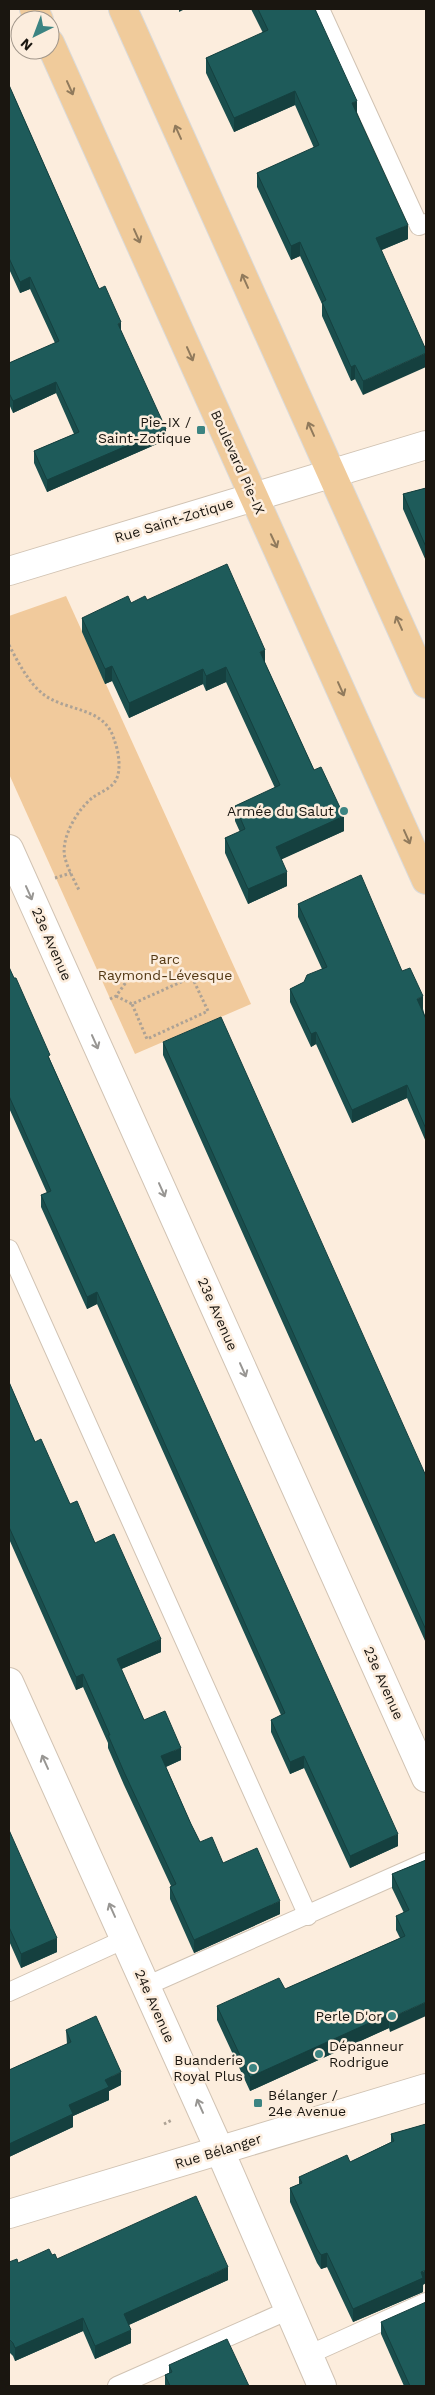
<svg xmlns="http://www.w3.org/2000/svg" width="435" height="2395" viewBox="0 0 435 2395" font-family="'Work Sans',sans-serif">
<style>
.green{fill:#f1ca9c}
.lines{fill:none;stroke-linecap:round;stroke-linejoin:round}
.service-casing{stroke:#d1c3b3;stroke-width:20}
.minor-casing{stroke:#d1c3b3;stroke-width:30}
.tertiary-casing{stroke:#d1c3b3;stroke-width:30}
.primary-casing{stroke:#dadad9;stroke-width:30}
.path{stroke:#ada295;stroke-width:3;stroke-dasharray:2.5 2.5;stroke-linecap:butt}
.service{stroke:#fff;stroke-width:18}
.minor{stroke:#fff;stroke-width:28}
.tertiary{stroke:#fff;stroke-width:28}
.primary{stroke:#f0cb9b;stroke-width:28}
.wall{fill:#1a4e4d}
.shaded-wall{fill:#15403f}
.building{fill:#1e5b5a;stroke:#15403f}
.oneway{stroke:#907a5c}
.oneway2{stroke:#989693}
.poi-dot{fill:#3c8482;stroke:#fceddd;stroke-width:2}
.labels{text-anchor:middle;stroke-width:5;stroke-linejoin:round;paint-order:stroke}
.poi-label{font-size:14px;fill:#1a1610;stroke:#fceddd;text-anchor:end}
.street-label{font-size:14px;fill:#1a1610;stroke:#fceddd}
.park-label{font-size:14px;fill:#533813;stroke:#fceddd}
</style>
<rect width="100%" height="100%" fill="#fceddd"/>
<path class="green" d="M66,596L251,1004L135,1054L9,774V616Z"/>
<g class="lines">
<g class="service-casing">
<path id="service" d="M320,9L419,226L426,223
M9,1249L308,1916
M146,1986L426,1862
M9,1992L125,1939
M308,2355L426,2302
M117,2386L289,2310"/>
</g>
<g class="minor-casing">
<path id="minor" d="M9,849L426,1778
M9,1682L220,2151L322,2386"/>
</g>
<g class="tertiary-casing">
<path id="tertiary" d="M9,571L426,445
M9,2214L426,2088"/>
</g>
<g class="primary-casing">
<path id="primary" d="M34,9L39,20
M123,9L426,684
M50,43L426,880"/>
</g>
<path class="path" d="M9,645C18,662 28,682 43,694C66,712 104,706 114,739C118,750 122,768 116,780C111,789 100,792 92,798C77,810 60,839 65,858C68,869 74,880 79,890
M55,878L71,873
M192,977L208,1011L147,1039L132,1004Z
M116,996L132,1004
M110,999L116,996L132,974
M164,2124L172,2120"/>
<use href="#service" class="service"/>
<use href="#minor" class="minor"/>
<use href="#tertiary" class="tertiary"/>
<use href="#primary" class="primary"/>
</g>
<path class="wall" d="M251,9H315L408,239L382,250L363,395L355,379L351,381L322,316V304L300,256L291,260L257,187V173L314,148L295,105L234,132L206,73V58L263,33Z
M9,85L99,289L121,331L166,440L47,492L34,463V451L74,434L56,393L13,413L9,404V363L55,343L30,289L20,293L9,269Z
M426,488V561L403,509V494Z
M147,600L265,663L314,770L344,831L281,859L287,886L248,904L225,853V838L240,832L235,821V806L275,788L226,682L206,691L203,684L129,718L112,681L105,684L82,632V618L131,603Z
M298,904L402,971L423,1009L426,1019V1142L407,1098L352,1123L316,1044L311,1047L290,1002V989L304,982L322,969L298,917Z
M9,967L398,1846L350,1868L304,1768L290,1774L271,1732V1720L281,1715L97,1304L87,1309L41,1207V1195L47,1193L9,1108Z
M163,1042L426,1476V1643L163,1055Z
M9,1382L35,1442L70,1504L95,1543L161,1652L121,1669L144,1720L181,1760L166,1767L191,1824L200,1842L280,1914L194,1953L170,1899V1887L171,1886L124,1785L108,1748V1743L83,1687L76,1690L9,1539Z
M9,1830L57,1952L21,1968L9,1941Z
M426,1860L390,2032L389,2028L250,2091L217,2020V2006L285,1989L400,1938L396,1930V1916L404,1913L392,1888V1874Z
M66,2030L121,2085L109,2091V2100L73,2116V2127L9,2157V2070L67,2044Z
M426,2124L423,2292L353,2322L327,2267L321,2269L317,2263L290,2202V2188L299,2184V2177L350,2162L391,2142V2134Z
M52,2255L57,2259L228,2280L129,2325L131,2343L95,2359L83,2331L15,2361L13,2356L9,2352V2262L18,2263Z
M381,2322L426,2386H404L381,2334Z
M169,2365L249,2386H165V2375L169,2373Z"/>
<path class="shaded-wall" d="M179,9H185L179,12Z
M295,91V105L234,132V118Z
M357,101V115L352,103Z
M408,225V239L376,252V238Z
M300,242V256L291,260V246Z
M30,277V289L20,293V282Z
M121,322V334L118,324Z
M426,353V367L363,395V381Z
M355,365V379L351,381V367Z
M56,382V393L13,413V401Z
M166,429V440L47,492V480Z
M265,650V665L260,652Z
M112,666V681L105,684V669Z
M226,667V682L206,691V676Z
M203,669V684L129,718V703Z
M344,816V831L276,862V847Z
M287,872V886L248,904V889Z
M423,996V1009L417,1012V999Z
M316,1032V1044L311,1047V1034Z
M407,1085V1098L352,1123V1110Z
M97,1292V1304L87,1309V1297Z
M161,1639V1652L117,1671V1659Z
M83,1674V1687L76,1690V1677Z
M181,1748V1760L161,1769V1756Z
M304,1756V1768L290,1774V1762Z
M398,1834V1846L350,1868V1856Z
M280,1901V1914L194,1953V1940Z
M57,1938V1952L21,1968V1954Z
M426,2002V2016L390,2032V2018Z
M389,2014V2028L250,2091V2077Z
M121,2072V2085L109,2091V2100L73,2116V2127L9,2157V2144L105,2080Z
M327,2253V2267L321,2269V2255Z
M228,2267V2280L124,2327V2314Z
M426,2270V2283L423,2285V2292L353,2322V2309Z
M83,2318V2331L15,2361V2348Z
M131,2330V2343L95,2359V2346Z"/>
<path class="building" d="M258,9H315L357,101L352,103L408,225L376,238L426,350V353L363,381L355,365L351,367L322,302L326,300L300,242L291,246L257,173L319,145L295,91L234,118L206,58L268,30Z
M9,85L99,289L105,286L121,322L118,324L166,429L47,480L34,451L79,432L56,382L13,401L9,393V363L59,341L30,277L20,282L9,258Z
M426,488V547L403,494Z
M227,564L265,650L260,652L314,770L321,767L344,816L276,847L287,872L248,889L225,838L245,829L235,806L280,785L226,667L206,676L203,669L129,703L112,666L105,669L82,618L128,596L131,603L145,596L147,600Z
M361,875L402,971L410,968L423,996L417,999L426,1019V1129L407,1085L352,1110L316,1032L311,1034L290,989L304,982L307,975L327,967L298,904Z
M9,967L14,978H16L50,1055L48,1056L398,1834L350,1856L304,1756L290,1762L271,1720L285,1713L97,1292L87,1297L41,1195L51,1191L9,1096Z
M221,1017L426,1476V1630L163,1042Z
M9,1382L35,1442L41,1439L70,1504L77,1501L95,1543L114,1534L161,1639L117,1659L144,1720L165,1711L181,1748L161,1756L191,1824L200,1842L212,1837L223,1863L257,1848L280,1901L194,1940L170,1887L176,1884L124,1772L108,1735H110L83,1674L76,1677L9,1527Z
M9,1830L57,1938L21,1954L9,1927Z
M426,1860V2002L390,2018L389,2014L250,2077L217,2006L279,1978L285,1989L405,1936L396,1916L409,1910L392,1874Z
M96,2016L121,2072L105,2080L109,2087L69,2105L73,2114L9,2144V2070L71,2042L66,2030Z
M426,2124V2270L421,2272L423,2278L353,2309L327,2253L321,2255L317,2249L290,2188L302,2183L299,2177L347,2155L350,2162L394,2141L391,2134Z
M196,2196L228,2267L124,2314L131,2330L95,2346L83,2318L15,2348L13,2343L9,2339V2262L17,2259L18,2263L49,2249L52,2255L55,2254L57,2259Z
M426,2302V2386H410L381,2322Z
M227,2339L249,2386H170L165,2375L172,2372L169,2365Z"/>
<defs><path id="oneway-shaft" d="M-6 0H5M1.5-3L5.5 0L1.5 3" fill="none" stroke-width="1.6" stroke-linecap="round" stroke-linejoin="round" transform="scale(1.25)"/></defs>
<g class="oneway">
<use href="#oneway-shaft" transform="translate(70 88) rotate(66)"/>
<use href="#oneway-shaft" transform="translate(178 132) rotate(-114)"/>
<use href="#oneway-shaft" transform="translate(137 236) rotate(66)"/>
<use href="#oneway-shaft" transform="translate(245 281) rotate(-114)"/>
<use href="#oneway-shaft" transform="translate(190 354) rotate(66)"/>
<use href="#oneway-shaft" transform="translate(311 429) rotate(-114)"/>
<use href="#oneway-shaft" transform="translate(274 541) rotate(65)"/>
<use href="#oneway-shaft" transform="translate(399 623) rotate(-114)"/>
<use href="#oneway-shaft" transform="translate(341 689) rotate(66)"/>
<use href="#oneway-shaft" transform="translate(407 837) rotate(66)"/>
</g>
<g class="oneway2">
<use href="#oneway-shaft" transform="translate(29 893) rotate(66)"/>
<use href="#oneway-shaft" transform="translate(95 1042) rotate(66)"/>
<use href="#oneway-shaft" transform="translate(162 1190) rotate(66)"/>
<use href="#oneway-shaft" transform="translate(243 1370) rotate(66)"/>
<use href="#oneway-shaft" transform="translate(45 1762) rotate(-114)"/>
<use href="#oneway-shaft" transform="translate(112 1910) rotate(-114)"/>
<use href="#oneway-shaft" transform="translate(200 2106) rotate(-114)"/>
</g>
<g class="poi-dot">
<rect x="196" y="425" width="10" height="10" rx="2.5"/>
<circle cx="344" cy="811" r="5"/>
<circle cx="392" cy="2016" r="5"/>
<circle cx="319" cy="2054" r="5"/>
<circle cx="253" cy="2068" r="5"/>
<rect x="253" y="2098" width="10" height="10" rx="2.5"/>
</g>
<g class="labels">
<g class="poi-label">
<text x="191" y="427">Pie-IX /<tspan x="191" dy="16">Saint-Zotique</tspan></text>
<text x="334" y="816">Armée du Salut</text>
<text x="382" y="2021">Perle D'or</text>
<text x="329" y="2051" text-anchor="start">Dépanneur<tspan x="329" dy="16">Rodrigue</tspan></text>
<text x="243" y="2065">Buanderie<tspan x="243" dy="16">Royal Plus</tspan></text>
<text x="268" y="2100" text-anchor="start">Bélanger /<tspan x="268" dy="16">24e Avenue</tspan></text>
</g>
<g class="street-label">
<text transform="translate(238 462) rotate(66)" y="5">Boulevard Pie-IX</text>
<text transform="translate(174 520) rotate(-17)" y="5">Rue Saint-Zotique</text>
<text transform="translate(52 944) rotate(66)" y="5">23e Avenue</text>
<text transform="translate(218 1314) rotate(66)" y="5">23e Avenue</text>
<text transform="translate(384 1683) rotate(66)" y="5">23e Avenue</text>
<text transform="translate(155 2006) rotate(66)" y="5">24e Avenue</text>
<text transform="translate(218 2151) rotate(-17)" y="5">Rue Bélanger</text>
</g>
<g class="park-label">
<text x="165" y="964">Parc<tspan x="165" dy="16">Raymond-Lévesque</tspan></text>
</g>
</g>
<rect width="435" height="2395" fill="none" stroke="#1a1610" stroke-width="20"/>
<g transform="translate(35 35) rotate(222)"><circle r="24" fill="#fceddd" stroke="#a2978b"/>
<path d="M0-4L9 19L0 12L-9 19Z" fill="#3c8482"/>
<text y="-8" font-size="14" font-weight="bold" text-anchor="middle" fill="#1a1610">N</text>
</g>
</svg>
